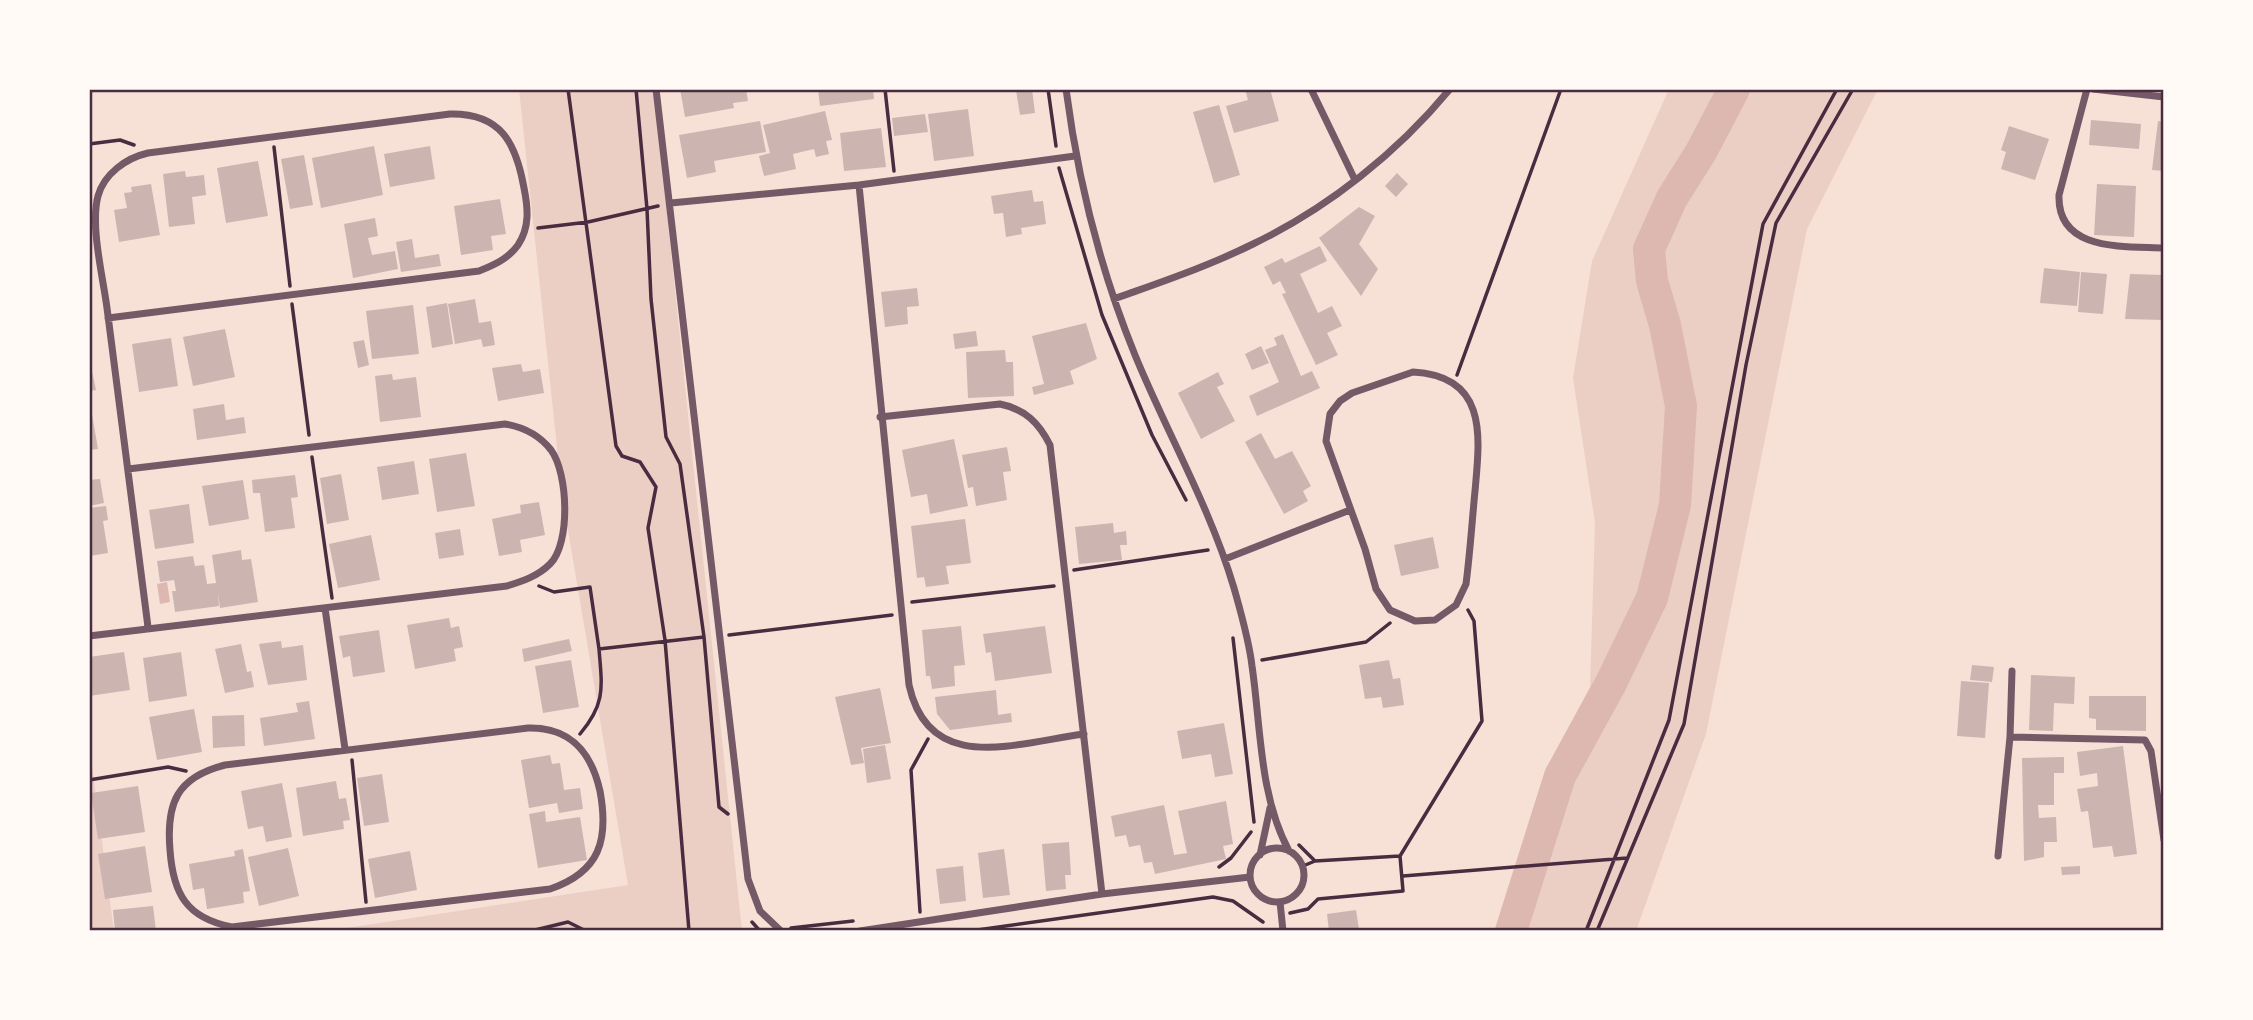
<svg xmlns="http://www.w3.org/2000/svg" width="2253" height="1020" viewBox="0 0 2253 1020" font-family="'IBM Plex Sans',sans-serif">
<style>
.green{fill:#ebcfc5}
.water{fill:#dcb8b0}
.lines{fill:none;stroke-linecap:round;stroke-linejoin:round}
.river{stroke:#dcb8b0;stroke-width:32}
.building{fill:#ccb4b1}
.path{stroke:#4a2c40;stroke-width:3.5}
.minor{stroke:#755966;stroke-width:7}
.neatline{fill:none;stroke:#4a2c40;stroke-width:2.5}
</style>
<rect width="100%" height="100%" fill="#f7e1d7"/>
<path class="green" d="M519,89H654L742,931H327L628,885L562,495Z
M1669,89H1878L1807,229L1706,734L1636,931H1495L1547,767L1590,687L1595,523L1573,378L1592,261Z
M89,743L114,931H89Z"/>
<path class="water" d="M167,582L170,602L160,604L157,584Z"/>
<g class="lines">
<path class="river" d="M1511,931L1560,776L1610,685L1652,598L1675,505L1681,406L1665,325L1652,281L1649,249L1672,198L1701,152L1734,89"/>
</g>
<path class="building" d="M680,89H746L748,101L733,103L734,108L685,117Z
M818,89H873L874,99L820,106Z
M1032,89L1035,113L1020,115L1016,90Z
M1245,89H1270L1279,121L1234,133L1226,106L1248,100Z
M1219,105L1240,175L1214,183L1193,112Z
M968,109L974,156L934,161L928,114Z
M825,111L832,140L826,141L829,154L816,157L814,149L793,154L796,169L764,176L759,156L770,153L763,125Z
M925,114L928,132L894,136L892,118Z
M2091,120L2141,124L2139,149L2089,145Z
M760,121L766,152L714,161L716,172L687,178L679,135Z
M2158,121L2164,122V171L2152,170Z
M2009,126L2049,139L2035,180L2001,169L2006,152L2001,150Z
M881,128L886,167L844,171L840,133Z
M374,146L383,195L321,208L312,158Z
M430,146L435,179L390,187L384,154Z
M304,155L313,205L290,209L281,159Z
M258,161L268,216L226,223L217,168Z
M185,171L186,177L204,175L206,195L192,197L195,224L169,227L163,174Z
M1397,173L1408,184L1396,197L1385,186Z
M151,184L160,235L119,242L114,210L127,208L124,193L132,192L131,187Z
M2097,184L2136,186L2134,237L2094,235Z
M1032,190L1034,202L1043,201L1046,224L1021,228L1022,234L1006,237L1003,213L994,214L991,196Z
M500,199L506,234L491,236L493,250L461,255L454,206Z
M1359,207L1375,216L1359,244L1378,269L1361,296L1319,238Z
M375,218L378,236L368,238L372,255L395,251L398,269L353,278L344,224Z
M412,239L415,258L439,254L441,266L401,272L396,242Z
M1320,246L1327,261L1300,274L1318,313L1332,306L1342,326L1327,333L1338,355L1316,365L1282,294L1286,293L1280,281L1273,285L1264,267L1282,258L1285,263Z
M2044,268L2080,272L2077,306L2040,303Z
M2081,272L2107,274L2103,314L2078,312Z
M2130,274L2164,275V320L2125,319Z
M917,288L919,306L907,307L908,324L885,327L881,292Z
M475,299L479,323L491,321L495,345L483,347L481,339L455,344L448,304Z
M447,303L453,344L432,348L426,307Z
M413,305L419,354L372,359L366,311Z
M1086,323L1097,359L1070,371L1074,384L1034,395L1032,387L1044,384L1032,336Z
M225,329L235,377L193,386L183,337Z
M976,331L978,346L955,349L953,334Z
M1283,334L1301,376L1312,371L1320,388L1257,416L1249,396L1279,382L1265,350L1277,345L1274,338Z
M171,338L178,386L139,392L132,344Z
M364,340L369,365L358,368L353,342Z
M1261,346L1269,363L1252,370L1245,354Z
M1005,350L1006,362H1013L1014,396L968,398L966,352Z
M89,357L96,390L89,391Z
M521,364L523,372L540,369L544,393L498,401L492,368Z
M1218,372L1224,384L1217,387L1235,421L1201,439L1178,393Z
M392,374L393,380L416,377L421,417L380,422L375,376Z
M89,397L98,449L89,450Z
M224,404L226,420L244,417L246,433L197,440L193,409Z
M1261,433L1275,459L1292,451L1311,486L1303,491L1308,501L1284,514L1245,442Z
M954,439L968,506L930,514L927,494L911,497L902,450Z
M1007,447L1011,471L1003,472L1007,500L976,506L973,487L968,488L962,455Z
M466,453L475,506L437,512L429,459Z
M414,461L419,494L382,500L377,467Z
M341,474L349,520L327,524L320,478Z
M295,475L298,497L291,498L295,528L265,532L260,493H253L252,480Z
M100,479L104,503L89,506V480Z
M243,480L249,519L209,526L202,486Z
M539,502L545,535L520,540L522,552L499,556L492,519L521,513L520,505Z
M189,504L194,543L155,549L149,510Z
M106,506L108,520L103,521L108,553L89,556V508Z
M965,519L971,563L946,566L949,584L926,587L924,577L917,578L911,526Z
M1113,523L1114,533L1126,531L1127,545H1120L1122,560L1079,564L1075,527Z
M460,529L464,555L439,559L435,533Z
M371,535L380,580L338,588L329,544Z
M1433,537L1439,568L1401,576L1394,545Z
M241,550L242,560L251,559L258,602L220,608L218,592L219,606L175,612L172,591H176L174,580L160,582L157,561L193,556L195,566L204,565L207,584L216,583L212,555Z
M449,618L451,628L459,626L463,647L454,649L456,661L415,669L407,625Z
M961,626L965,665L954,666L955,686L932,689L930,676H926L922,630Z
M1045,626L1052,673L995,681L991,652L986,653L983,634Z
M379,630L385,672L353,677L350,656L343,658L339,636Z
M569,639L572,651L524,662L522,649Z
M281,641L282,648L303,645L307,680L268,685L259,644Z
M241,644L247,672L251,671L254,687L225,693L215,649Z
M124,652L130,690L89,696V657Z
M181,652L187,696L149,702L143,658Z
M571,660L579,707L543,713L535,666Z
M1389,660L1393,679L1400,678L1404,705L1383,708L1381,697L1365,699L1359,665Z
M1972,665L1994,667L1992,682L1970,680Z
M2031,675L2075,677L2074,704L2054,703L2053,731L2029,730Z
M1961,681L1989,683L1985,738L1957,736Z
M880,688L891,743L861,748L864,763L851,765L835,697Z
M996,690L998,715L1011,713L1012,722L950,730L937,714L935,697Z
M2089,696H2146V731L2096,730V719L2089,718Z
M309,701L315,739L264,746L260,718L298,712L296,703Z
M194,709L202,752L157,760L149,717Z
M244,715L245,746L213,748L212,716Z
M1224,723L1233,774L1215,777L1211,754L1182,759L1177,731Z
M885,745L891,779L867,783L863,749Z
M2123,746L2137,854L2114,857L2112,846L2093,848L2088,811L2081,812L2077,789L2098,786L2097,773L2080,776L2077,752Z
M550,755L552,764L560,763L564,790L580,788L583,809L559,813L557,803L529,808L521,760Z
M2064,757V773H2054V805H2038L2039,818L2056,817L2057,842H2044V857L2024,861L2022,758Z
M382,774L389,822L364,826L357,778Z
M336,781L339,799L346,798L350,820L343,821L344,829L303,836L296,788Z
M282,783L292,837L266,842L263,826L248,829L241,791Z
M138,786L145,832L98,839L91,793Z
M1226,801L1233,844L1223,846L1226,859L1155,874L1152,862L1144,863L1140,845L1129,847L1126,835L1115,837L1111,816L1164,805L1174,855L1187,853L1178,811Z
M545,811L546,822L580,817L587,860L538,868L529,814Z
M1069,842L1071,875H1065L1066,889L1046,891L1042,844Z
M145,846L152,892L105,899L98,854Z
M288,848L299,896L259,906L248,857Z
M243,849L250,891L243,892L244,903L207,909L204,888L193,890L189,864L235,856L234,851Z
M1004,849L1010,895L983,898L978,853Z
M410,851L417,890L375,898L368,859Z
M963,866L966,901L940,904L936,869Z
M2080,866V874L2062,875L2061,867Z
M153,906L156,931H115L113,910Z
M1356,910L1359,929L1366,928L1367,931H1329L1327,914Z"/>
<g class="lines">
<path class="path" d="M568,89L616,446L622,456L640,462L656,487L648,528L665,640L689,931
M636,89L647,209L651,299L666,437L680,464L704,637L719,807L728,814
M885,89L894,171
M1048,89L1056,146
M89,144L120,140L134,145
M274,147L290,286
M1059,168L1102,315L1152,435L1186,500
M538,228L588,222L658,206
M292,304L309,435
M1457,375L1561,89
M312,457L332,598
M1074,570L1208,550
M539,586L554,592L590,587L599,649L704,637
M912,602L1054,586
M729,635L892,615
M1233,638L1254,822
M1262,660L1366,642L1390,623
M580,734C606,703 602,687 599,649
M352,760L366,902
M89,780L168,767L186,771
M1400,856L1482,721L1474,621L1468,610
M1303,866L1315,861
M1219,867L1231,858L1251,832
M1403,876L1627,858
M920,912L911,770L928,739
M1290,913L1308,909L1318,899L1403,891L1400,856L1315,861L1299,845
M752,922L760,931
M791,928L853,921
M531,931L568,922L586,931
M970,931L1213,897L1233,901L1263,922
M1586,931L1669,720L1763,224L1837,89
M1597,931L1684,724L1746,365L1776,223L1853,89"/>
<path class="minor" d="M656,89L748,879L760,911L781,931
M1066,89C1078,181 1100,269 1135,355C1167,433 1210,507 1234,588C1241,613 1249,640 1252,666C1261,727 1259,795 1289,851
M1311,89L1355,180
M2087,89L2059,195C2057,252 2124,246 2164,248
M2093,89L2164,97
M859,185L909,685C929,776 1016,743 1084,734
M671,203L859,185L1075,156
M1114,299C1161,282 1209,266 1253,244C1328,208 1397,153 1450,89
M108,318L479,271C494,265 508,259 518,245C530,227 528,208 524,188C516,143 501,113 450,114L148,153C126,158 104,174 98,196C90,226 103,277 107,308C120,414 135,520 148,627
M1413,372C1488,376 1480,436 1475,491C1472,522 1470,553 1466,584L1456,605L1435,620L1415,621L1390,610L1376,589L1365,549L1326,441L1330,414L1340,401L1352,393Z
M880,417L1000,404C1025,409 1039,423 1050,445L1102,894
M1225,559L1350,510
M325,608L345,749
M89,636L507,586C523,581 538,576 550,564C571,543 568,473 551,450C540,436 523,427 505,424L128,469
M528,728C570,727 591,751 600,791C609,840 600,872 550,889L232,927C186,918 173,893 170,850C166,803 177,777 225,765Z
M2010,737L2145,740L2151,751L2164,840
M1250 875a27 27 0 1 1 54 0a27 27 0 1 1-54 0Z
M1260,855L1270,808
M1998,856L2010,737L2012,671
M1280,902L1283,931
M860,931L1102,894L1250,877"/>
</g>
<rect width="2253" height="1020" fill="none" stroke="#fffaf5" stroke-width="182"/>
<rect x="91" y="91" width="2071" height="838" class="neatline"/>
</svg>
